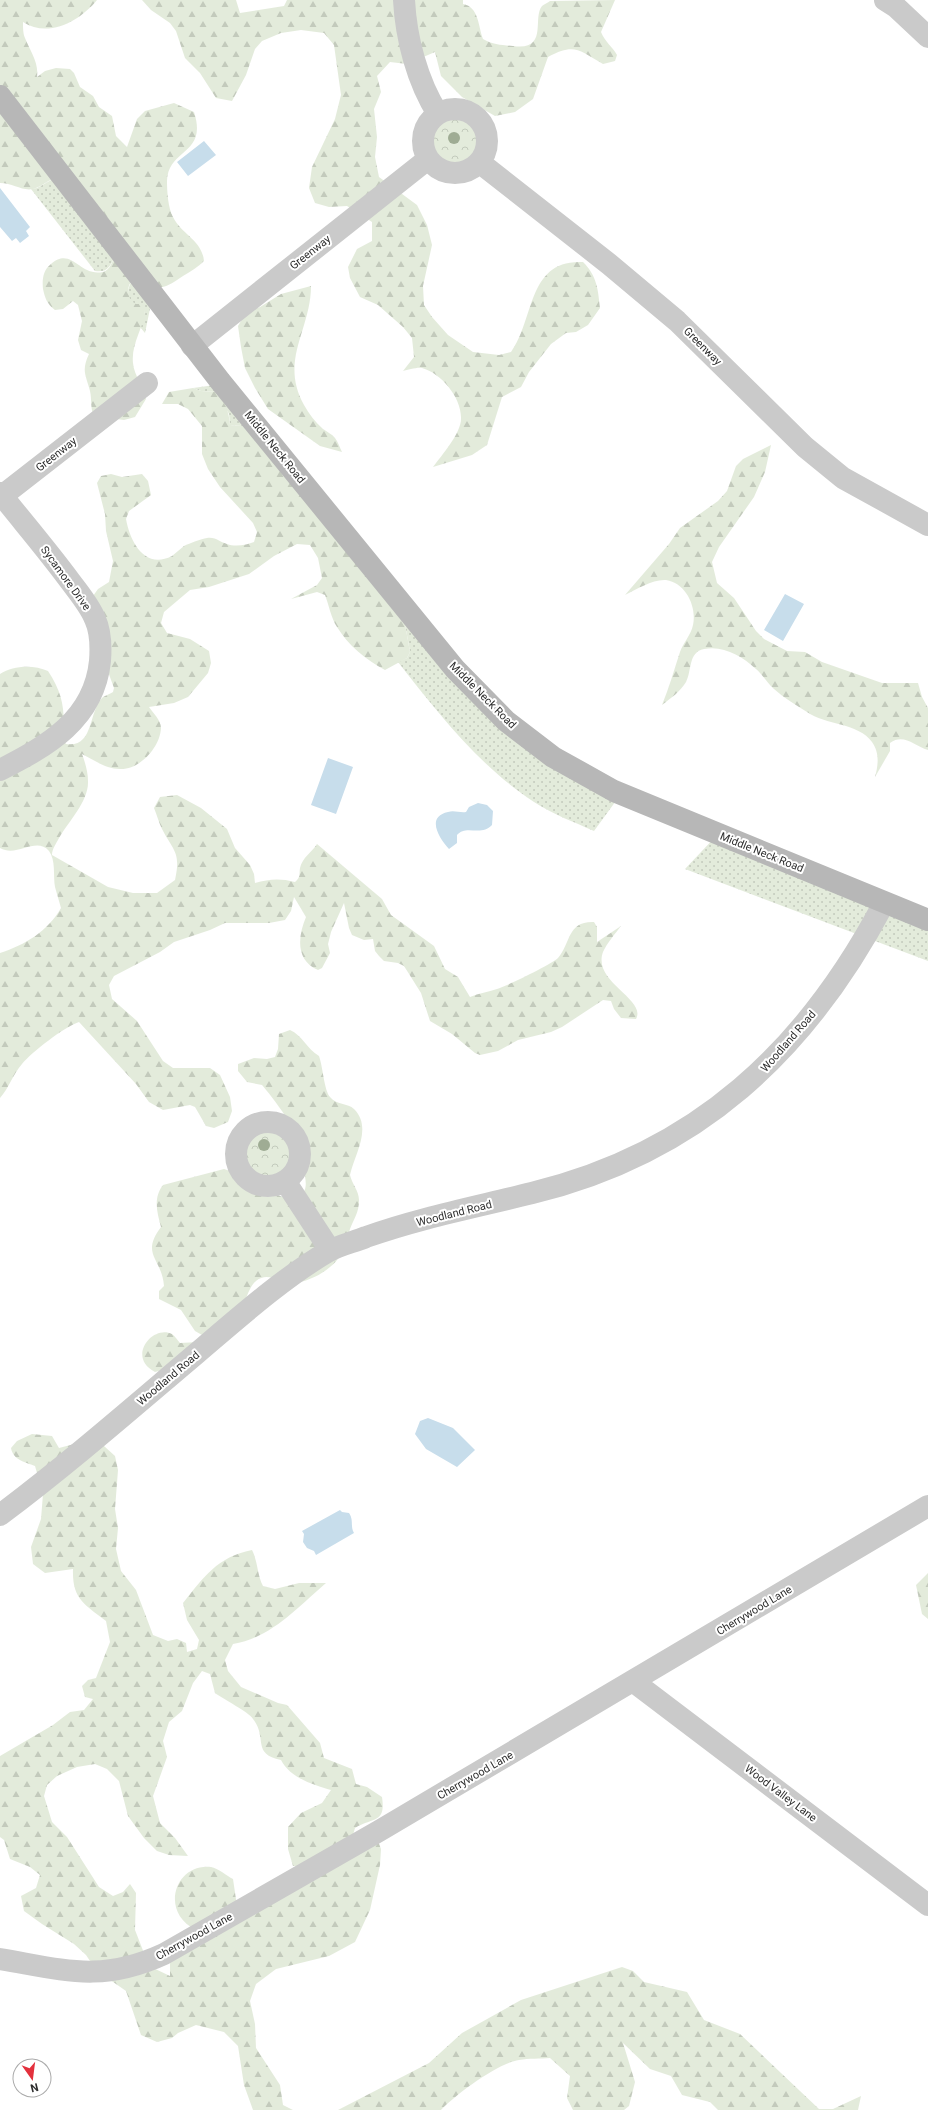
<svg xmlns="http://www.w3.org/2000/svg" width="928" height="2110" viewBox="0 0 928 2110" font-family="Roboto,sans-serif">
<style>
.grass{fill:url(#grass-dots)}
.forest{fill:url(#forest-firs);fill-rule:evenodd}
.park{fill:url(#park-crowns)}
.water{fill:#c7ddeb}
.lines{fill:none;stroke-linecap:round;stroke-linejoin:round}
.street{stroke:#cacaca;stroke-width:22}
.secondary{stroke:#b7b7b7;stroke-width:22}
.tree{fill:#9fac94}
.labels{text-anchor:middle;stroke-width:4;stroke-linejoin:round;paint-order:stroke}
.street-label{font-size:11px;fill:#2d2d2d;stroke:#fff}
</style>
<defs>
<pattern id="grass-dots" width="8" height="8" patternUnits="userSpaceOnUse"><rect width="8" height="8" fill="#e3ebdb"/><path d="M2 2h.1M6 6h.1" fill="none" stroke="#c3cabc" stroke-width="1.8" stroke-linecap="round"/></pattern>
<pattern id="forest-firs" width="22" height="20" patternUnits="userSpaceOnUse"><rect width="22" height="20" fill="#e3ebdb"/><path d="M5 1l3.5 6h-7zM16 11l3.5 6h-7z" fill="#c3cabc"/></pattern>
<pattern id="park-crowns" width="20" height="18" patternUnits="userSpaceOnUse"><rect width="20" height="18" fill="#e3ebdb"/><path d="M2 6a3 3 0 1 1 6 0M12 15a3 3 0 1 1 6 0" fill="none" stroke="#c3cabc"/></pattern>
</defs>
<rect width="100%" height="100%" fill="#fff"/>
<path class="grass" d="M53,179L115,256C110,266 108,273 95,271L31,189L37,188Z
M133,280L153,294L145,333L140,327L145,311C141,308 134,305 131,302C126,296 128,285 133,280Z
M222,384L510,724L621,794L594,831C574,822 552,814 534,802C479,766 438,713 398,662L407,658L410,652L405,624L242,426L230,425L229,414L216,392L201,391L193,388Z
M718,834L928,920V961L685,869Z"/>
<path class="forest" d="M0,0H97C81,20 49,39 23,22C23,27 23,34 25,38C30,51 39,62 37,77L45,71L56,68L70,69L74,73L80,87L93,96L99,107L112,116L116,136L127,147L137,119L145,111L174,103L194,112C208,155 168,148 167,181C167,191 168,208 173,217C182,235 202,240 204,261C198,267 191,271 183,276C160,292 159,289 133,280C126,286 128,294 131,301L136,304H143L145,311C143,329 131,344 133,363C134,376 144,386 146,399L135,417L124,420L94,416C90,408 92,400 90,391C86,375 81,371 89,354L81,350L78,340L82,321L78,305L73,301L63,309L55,310C47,304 45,298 43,289C42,280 43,270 51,264C72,246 79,277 103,272C110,270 112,262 115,256L91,196L78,186L53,179C47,181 42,186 36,188C24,193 14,183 0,183Z
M142,0H236L240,13L284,6L287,0H463V4C479,7 478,26 483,39C493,45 502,45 513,46C549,51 532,18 542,6C544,4 548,3 550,1L615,0L601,32C605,42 612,46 617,55L615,61L603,64C578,50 575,43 548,57L533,99L515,112L495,116L462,97L441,76L435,52L407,64L390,62L377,76L381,92L374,109L377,137L375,157L379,177L417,205L427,225L432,245L423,286L424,305L432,317L448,335L473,352L499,355L511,352C535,319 527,259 583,262C597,276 598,289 600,308L588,325L576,332L566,333L551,344L529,372L521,387L502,397L487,445L472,455L433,467C442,455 461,433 461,419C462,398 441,373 422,368C417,367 408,370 403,371L414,357L412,338L403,327L378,305L360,297L350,278L348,267L357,249L372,241V222L347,206L329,207L315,203L309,188L312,167L335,119L341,95L334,45L324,33L301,30L281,33L262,41L255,49L246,75L232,101L216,98L200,73L185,58L176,31L170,23L151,10Z
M311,286C311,330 279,360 304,405C309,414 315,422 323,429C327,432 332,434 335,438C338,442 340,448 342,452L320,446L268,409L255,388L245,368L241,347L238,326L244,316L252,310L260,307L281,294Z
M193,388L201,391L216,392C225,402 229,411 230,425L242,426L257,434L405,624L410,652L407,658L385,670C366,660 348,645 337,627C331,618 329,605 325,595L317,592L291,599L317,585L322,578L318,558L310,545L297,544L274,556L249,574L209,587L190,590L164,612L161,623L167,633L190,639L209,651L211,663L208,673L188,697L174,703L149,707C153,713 161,720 161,728C160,748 139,770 120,769C106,769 94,760 82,754C85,762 88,772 88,781C89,801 68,822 59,838C56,844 52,849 52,855L108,887L133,893H157L175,880C181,852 174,852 162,829C159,823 157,815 154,808L160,797L177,795L201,808L227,829L235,848L250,865L254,874L255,883C269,879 280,878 295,882C301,877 299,874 300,868C302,858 312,852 317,844L382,899L391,915L434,946L445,969L458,977L470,997C479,993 488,992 497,989C507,986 552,964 558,958C571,943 567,921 594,922L597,927V942L621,926C615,934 607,943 603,952C592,982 647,999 636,1019L621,1018L614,1009L611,1001L603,1000L562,1027L551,1032L518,1040L498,1051L480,1055L475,1053L452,1034L430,1021L421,993L404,966L398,963L384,961L379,956L375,951L373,939L364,940L352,935L349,928L344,903L331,932L328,944L330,953L322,968L318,970C295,960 298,936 306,917L294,897L291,911L285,920L269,923H225L210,930L174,942L160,952L114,976L109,985L112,999L137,1021L163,1061L173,1068H210L220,1075L230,1097L232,1111L228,1122L214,1128L206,1126L195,1107L190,1105L163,1110L149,1102L136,1084L79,1022C64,1027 32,1052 22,1064C13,1074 9,1088 0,1098V953C25,945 48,931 61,908C59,901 57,894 55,887C53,876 56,860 49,851C36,836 17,858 0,848V674C14,665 34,665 48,671C64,695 65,712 63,739L66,744C94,748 88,713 102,698C104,696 110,694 113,692L114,688L107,669L93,596L98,589L109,582L113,561L106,531L105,514L97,483L101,476L111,474L122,477L142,474L148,481L151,495L129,511L126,519C130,541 144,570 172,556C176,553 180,549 184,546C190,543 201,539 207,538C217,537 219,542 227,544C235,547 247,545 254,542L257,532L253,523L220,487L208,469L202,454V426L188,409L178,404H162L169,392Z
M771,445L765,472L754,497L719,547L712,562L717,583L734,598L756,631L764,639L787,651L805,652L822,662L882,683H918L922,697L928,708V750C914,746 904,733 890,743V751L875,777C878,766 880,753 872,742C859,723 825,725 807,712C796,705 784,698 774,689C767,683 763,675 756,669C742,656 723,645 704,649C688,652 692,671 686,682C680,692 671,698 662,705C669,688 674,670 680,652C683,643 691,635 693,625C697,607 686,583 666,580C653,579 637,589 625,595L669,544L680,528L718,501L727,491L736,466L743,459Z
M290,1030C302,1035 307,1049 319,1056C323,1067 324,1090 330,1097C336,1105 348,1103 354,1109C373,1128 354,1155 350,1175C352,1184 359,1191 359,1200C359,1213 354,1218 350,1229C348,1235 347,1243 344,1249C335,1269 313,1280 293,1284C281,1286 270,1270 256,1281C247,1288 241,1315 238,1326L166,1369L155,1372C126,1357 153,1324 172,1334C175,1336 178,1341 180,1343L199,1342L202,1335L195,1331L181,1310L159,1299V1291L164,1286C162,1258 140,1255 161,1227C157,1212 153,1198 163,1185L224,1169L236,1173C240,1189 258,1191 271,1193C281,1195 290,1203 300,1196C309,1189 305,1179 304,1170C303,1163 306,1156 304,1149C302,1137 271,1095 262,1085L247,1082L238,1071V1064L254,1058L267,1059L275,1057L278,1049L279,1034Z
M32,1434L52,1436L59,1448L78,1443L104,1446L115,1456L118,1470L115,1509L118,1528L116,1549L121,1571L136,1590L153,1635L168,1641L177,1639L186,1643L187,1652L197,1649L199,1640L187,1620L183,1603C204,1577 217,1557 252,1550C258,1562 257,1574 263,1586L275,1589L299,1583H326C298,1607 271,1638 233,1644L225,1660L228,1671L241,1687L278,1703L287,1705L320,1743L324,1758L352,1769L356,1784L367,1787L382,1797C386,1824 373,1817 355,1828L353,1835L378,1841L381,1849L380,1865L370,1910L355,1942L329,1956L276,1969L256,1984L250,2001L255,2024L256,2048L280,2085L283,2105L293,2110H253L244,2085L238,2046L224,2032L196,2025L178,2033L172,2038L157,2042L141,2035L126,1991L96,1970L86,1955L74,1944L42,1924L24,1911L21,1896L36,1888L40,1875L30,1867L10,1859L4,1840L0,1837V1756L53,1725L70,1712L84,1710L93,1699L85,1697L82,1686L88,1680L96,1678L110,1642L106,1621C84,1604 72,1599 73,1569L45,1573L33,1564L31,1547L41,1519L43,1494L35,1466C25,1462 13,1460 11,1448L17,1441ZM202,1671L210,1674L215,1693C223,1699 249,1712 253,1719C268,1738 251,1754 281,1760C290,1778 314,1785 331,1790L322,1803L301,1813L288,1827V1849L293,1866H307L237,1906L233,1879C227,1876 218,1868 211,1867C175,1863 159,1912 196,1930L170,1959V1976L149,1966L135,1930L136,1893L130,1884L123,1892L113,1896L99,1887L67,1837L52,1822L44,1796L47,1785L57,1776L77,1767L95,1764L107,1769L119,1781L128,1816L144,1838L157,1851L169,1855L188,1856L175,1838L160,1823L153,1796L167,1757L163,1741L169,1722L182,1711L193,1683Z
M928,1573V1619L922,1614L916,1585Z
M622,1967L633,1971L644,1982L687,1992L704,2020L740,2034L819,2109H833L861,2096L858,2110H718L710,2102L682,2095L671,2076L650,2069L623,2043L635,2082L629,2106L624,2110H573L567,2098L570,2076L550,2058C540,2059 529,2058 519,2060C498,2063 456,2094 441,2110H338L429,2063L462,2033L521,2000Z"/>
<path class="park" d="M423 141a32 32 0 1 1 64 0a32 32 0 1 1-64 0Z
M236 1154a32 32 0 1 1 64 0a32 32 0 1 1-64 0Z"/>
<path class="water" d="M204,141L216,155L188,176L177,162Z
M0,188L30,227L26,231L29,236L20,243L16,238L12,241L0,227Z
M785,594L804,604L783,641L764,630Z
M328,758L353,767L336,814L311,805Z
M478,803L487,805L493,811L492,825C481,837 466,824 457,835V843L449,849C440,839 425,817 448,812C454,810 460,813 466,812L469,807Z
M428,1418L453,1428L475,1450L457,1467L426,1449L415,1434L420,1421Z
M340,1510L342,1512L349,1513C354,1520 350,1527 354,1533L316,1555L314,1551L307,1548L303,1542L304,1534L302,1531Z"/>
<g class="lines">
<path class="street" d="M404,0C406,38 417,81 438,114
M885,0L896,7L928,37
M423 141a32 32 0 1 1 64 0a32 32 0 1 1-64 0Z
M479,162L609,264L677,321L805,447L843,478L928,525
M192,346L428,159
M0,493C23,522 48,551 70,581C79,593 90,606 95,619C101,632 101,648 100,661C94,720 47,746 0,770
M2,496L147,383
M236 1154a32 32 0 1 1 64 0a32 32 0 1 1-64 0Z
M285,1181L330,1250
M0,1515C68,1464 132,1408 197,1353C237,1319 284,1277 329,1251C340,1245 354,1242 366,1237C419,1218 476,1207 532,1193C697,1153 806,1051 884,903
M634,1682L928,1905
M0,1959C65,1970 101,1983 164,1954L379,1831L928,1506"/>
<path class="secondary" d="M0,96L220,381L455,669L506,721L553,757L614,791L928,920"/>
</g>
<g class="tree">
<circle cx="454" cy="138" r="6"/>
<circle cx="264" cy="1145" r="6"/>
</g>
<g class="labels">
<g class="street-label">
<text transform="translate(310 252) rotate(-38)" y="4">Greenway</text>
<text transform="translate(703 346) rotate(45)" y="4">Greenway</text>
<text transform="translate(275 447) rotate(51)" y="4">Middle Neck Road</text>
<text transform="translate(56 454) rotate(-38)" y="4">Greenway</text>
<text transform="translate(66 578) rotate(54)" y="4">Sycamore Drive</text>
<text transform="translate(483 695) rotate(45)" y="4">Middle Neck Road</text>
<text transform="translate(762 852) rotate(22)" y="4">Middle Neck Road</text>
<text transform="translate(788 1041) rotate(-49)" y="4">Woodland Road</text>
<text transform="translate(454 1213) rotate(-14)" y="4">Woodland Road</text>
<text transform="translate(168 1378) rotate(-40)" y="4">Woodland Road</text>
<text transform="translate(754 1610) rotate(-31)" y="4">Cherrywood Lane</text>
<text transform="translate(475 1775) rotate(-30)" y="4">Cherrywood Lane</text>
<text transform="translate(781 1793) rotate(37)" y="4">Wood Valley Lane</text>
<text transform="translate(194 1936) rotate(-29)" y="4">Cherrywood Lane</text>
</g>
</g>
<g transform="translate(32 2078) rotate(166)"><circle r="19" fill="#ffffff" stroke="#ababab"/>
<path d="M0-3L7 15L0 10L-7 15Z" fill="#e3313d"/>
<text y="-6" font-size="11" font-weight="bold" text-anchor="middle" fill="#2d2d2d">N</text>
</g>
</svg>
